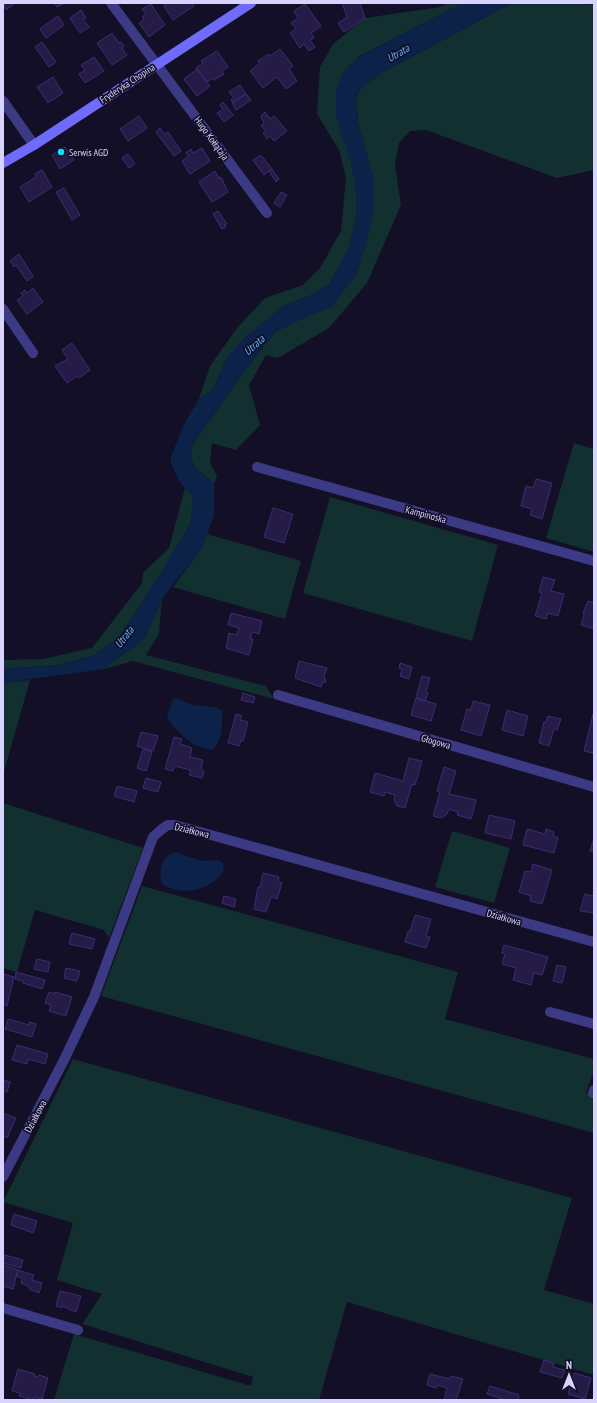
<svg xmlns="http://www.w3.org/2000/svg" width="597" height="1403" viewBox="0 0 597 1403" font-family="'PT Sans Narrow',sans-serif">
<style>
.green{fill:#12302f}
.water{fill:#0c2248}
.building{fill:#241b47;stroke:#3b2d73}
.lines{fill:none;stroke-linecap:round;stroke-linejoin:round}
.minor{stroke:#3d3a85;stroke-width:10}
.secondary{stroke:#6f6bff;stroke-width:10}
.poi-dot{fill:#00e5ff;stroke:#130f26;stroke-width:1.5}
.labels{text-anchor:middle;stroke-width:3.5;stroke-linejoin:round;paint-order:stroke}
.street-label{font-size:10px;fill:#d9d4ff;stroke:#130f26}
.poi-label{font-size:10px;fill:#d9d4ff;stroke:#130f26;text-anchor:start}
.water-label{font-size:11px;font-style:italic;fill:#62b6ff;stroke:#130f26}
</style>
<rect width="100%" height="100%" fill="#130f26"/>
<path class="green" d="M448,3H463L358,57L351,163L356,188V218L348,250L329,285L309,296L283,306L227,358L213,389L199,399L210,366L237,328L265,298L303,285L320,268L341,231L346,177L339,150L317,114L320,67L333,44L365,18L440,7Z
M512,3H570L594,5V170L557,178L426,130L410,131L399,143L395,164L401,205L367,283L329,328L278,358L266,355L249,385L260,425L236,450L212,443L210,463L217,476L214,484C198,469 187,467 193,444L237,381L275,332L303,318L333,306L374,207V181L358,122L356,98L361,88L381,73Z
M574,443L594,449V552L546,538Z
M185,488L193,496L191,522L163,570L118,639L94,655L59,665L3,669V660L43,659L92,648L142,583L143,573L169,548Z
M330,497L498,545L472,641L303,593Z
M207,534L301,561L285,619L173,587L201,549Z
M162,599L159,634L146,655L266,686L274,699L133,661L104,669L145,638Z
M30,680L3,775V683Z
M3,803L143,848L109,938L104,930L35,910L17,972L3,968Z
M452,831L510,848L494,903L435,887Z
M142,886L458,972L445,1019L594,1059V1070L586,1093L594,1096V1133L101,996Z
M73,1059L572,1198L544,1290L594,1304V1375L347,1302L319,1400H54L74,1334L251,1386L253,1377L82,1324L102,1294L57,1280L73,1223L3,1202Z"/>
<path class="water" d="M512,3L381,73L361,88L356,98L358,122L374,181V207L366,246L357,273L333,306L303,318L275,332L237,381L193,444C187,467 198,469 214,484V516L201,549L162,599L145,638L104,669L3,683V669L59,665L94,655L118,639L163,570L191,522L193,496L181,484L171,463V457L183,426L199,399L213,389L227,358L243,339L283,306L309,296L329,285L348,249L356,218V188L351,163L336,118V90L343,72L358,57L461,4Z
M177,698L192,705L215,707L222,711C222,724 223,740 213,749C210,749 206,749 203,748C192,746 169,726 167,715L173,699Z
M176,852L202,861L218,860L223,863L224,870C213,890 177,899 161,882C159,867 162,856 176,852Z"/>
<path class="building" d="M3,3H15L6,10Z
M54,3H65L57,7Z
M168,3H192L194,6L173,20L164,6Z
M342,3H360L365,18L344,32L338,23L347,17Z
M151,4L165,25L149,37L139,23L144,20L142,17L146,14L142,9Z
M305,4L321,26L311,33L314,38L310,40L315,47L309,51L304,44L300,48L290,33L296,29L291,23L298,18L294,11Z
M81,10L86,18L83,19L89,27L80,33L70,18Z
M58,16L64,25L46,38L40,29Z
M112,33L119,43L121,42L124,46L122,48L127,55L112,65L97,43Z
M42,42L56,62L49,67L35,47Z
M280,49L293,66L289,69L297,81L286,89L277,77L263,88L250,71L260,63L258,61L268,54L270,56Z
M217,51L228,67L222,71L224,74L214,80L213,78L207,82L196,68L203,63L201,61Z
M94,57L104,71L85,83L79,74L85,70L81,65Z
M197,69L210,86L197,96L184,79Z
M53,77L63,93L48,103L37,87Z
M240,85L246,94L233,102L231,100L234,98L229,92Z
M246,94L251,100L236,110L232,103Z
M223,102L233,115L224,122L217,113L223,109L220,105Z
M265,112L270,119L274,116L287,131L274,141L270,136L267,139L263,133L266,131L261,126L264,124L261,116Z
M139,116L147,128L128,141L120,129Z
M160,128L164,134L168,132L181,151L174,156L156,132Z
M65,147L74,160L60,169L52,155Z
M202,148L210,161L190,174L182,161L189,156L186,153L191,149L193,153Z
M128,154L135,164L129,168L122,158Z
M261,155L272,169L264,175L253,160Z
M272,169L279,179L276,182L269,171Z
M42,170L52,187L29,202L20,187L36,177L35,174Z
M215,171L219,178L221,177L228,192L212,202L199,182Z
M64,188L80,215L72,220L56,192Z
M281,192L287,195L280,207L274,203Z
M218,211L227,224L224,225L226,227L222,229L213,214Z
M19,254L33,276L27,281L16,265L14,267L10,261Z
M33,288L43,302L27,314L17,300L23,296L21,293L25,290L27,293Z
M72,343L90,370L79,378L77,376L67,383L55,366L68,359L62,350Z
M536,479L552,483L542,519L530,515L532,509L521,506L526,486L533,488Z
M273,508L293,514L284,543L264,537Z
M543,577L555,580L551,591L564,594L558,616L548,613L546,619L535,616L542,593L539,592Z
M588,601L594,603V629L581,625L584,615L583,613Z
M231,613L262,621L259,634L252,632L250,639H253L249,655L226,648L229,633L237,635L239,628L228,625Z
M299,661L327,668L324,676L326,682H323L321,687L295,678Z
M400,663L412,667L409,679L400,676L402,669L399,668Z
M422,676L430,678L426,692L428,693L425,701L416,698Z
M243,693L255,697L253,703L241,700Z
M416,698L436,704L431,721L411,715Z
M473,701L490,705L481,736L461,730L467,709L471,710Z
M507,710L528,716L523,736L502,730Z
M594,710V755L593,753L584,751Z
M236,714L242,716L240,720L248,722L243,741L241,740L239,746L228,743Z
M548,716L561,719L557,730L554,729L549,746L539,743L544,722H546Z
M141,732L158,736L153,751L137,746Z
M174,737L182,739L180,744L192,748L190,757L203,760L201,768L204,772L202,778L189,775L191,770L174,766L173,771L165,769Z
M143,749L152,752L146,771L137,768Z
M409,758L422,761L415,785L412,784L405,808L397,806L394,800L395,795L385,792L384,796L370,792L375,773L403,781Z
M444,767L456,771L449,794L476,800L471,819L457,815L458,812L449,809L447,814L441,818L433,816L440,792L437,791Z
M146,778L161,782L158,792L143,788Z
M117,786L137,791L134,802L114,796Z
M489,815L515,821L511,839L485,833Z
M527,829L545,834L546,829L554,832L553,836L558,838L554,853L523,845Z
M594,838V852L590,851Z
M533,864L552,870L542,904L530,901L531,896L519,892L525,871L531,872Z
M263,873L279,877L278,882L282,883L277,899L271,897L266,912L254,909L258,887H260Z
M585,894L594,896V913L580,911Z
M224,896L236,899L234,907L222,903Z
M415,915L431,919L426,936L430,937L426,948L405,942L408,931L410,932Z
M72,933L95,939L92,949L69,944Z
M504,945L548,957L542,975L534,973L531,985L513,980L516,968L502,964L505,954L502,953Z
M37,959L50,962L48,972L34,969Z
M557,965L566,967L562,983L553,981Z
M66,968L80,971L77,981L64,978Z
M16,972L45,980L42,989L23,983V981L15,979Z
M3,974L14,977L7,1006L3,1005Z
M49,992L55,994V992L72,997L66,1016L49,1011L51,1005L45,1003Z
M8,1019L29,1025V1022L36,1024L32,1037L5,1029Z
M17,1045L48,1054L45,1064L28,1059L27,1064L12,1060Z
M3,1080L10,1082L7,1092L3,1091Z
M3,1113L16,1118L7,1138L3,1136Z
M14,1214L37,1221L33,1233L11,1225Z
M5,1255L23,1260L21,1268L3,1263Z
M3,1265L18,1270L13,1289L3,1286Z
M18,1270L34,1275L32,1280L42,1283L39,1293L29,1289L30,1287L21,1283L22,1278L16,1276Z
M60,1291L81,1296L76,1312L62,1306V1308L56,1306Z
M544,1360L554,1363L553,1367L565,1370L562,1378L540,1372Z
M18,1369L35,1374L34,1376L38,1377L39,1375L48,1378L42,1399L34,1397L33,1400L19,1396L20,1393L12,1391Z
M574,1373L591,1378L585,1399L568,1394Z
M430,1374L450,1379L451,1376L463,1379L456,1400H444L447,1388L437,1385L436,1388L427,1385Z
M490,1386L519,1395L518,1400H506L487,1394Z"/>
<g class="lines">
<path class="minor" d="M111,3L267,213
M3,101L34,145
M3,309L33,353
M257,467L594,561
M278,695L594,787
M550,1012L594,1024
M593,1093L594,1090
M3,1177L64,1060L94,997L153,837L162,829L168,825H175L594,942
M3,1308L78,1330"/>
<path class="secondary" d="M3,163L34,145L251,3"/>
</g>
<circle class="poi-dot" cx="61" cy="152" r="4"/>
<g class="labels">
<g class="street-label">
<text transform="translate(127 83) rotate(-33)" y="4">Fryderyka Chopina</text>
<text transform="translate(212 138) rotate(54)" y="4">Hugo Kołłątaja</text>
<text transform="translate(426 514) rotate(15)" y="4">Kampinoska</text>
<text transform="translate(436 741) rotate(16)" y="4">Głogowa</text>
<text transform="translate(192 830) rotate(14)" y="4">Działkowa</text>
<text transform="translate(504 917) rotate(16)" y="4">Działkowa</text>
<text transform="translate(35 1116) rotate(-62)" y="4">Działkowa</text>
</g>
<g class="poi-label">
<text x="69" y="156">Serwis AGD</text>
</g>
<g class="water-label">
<text transform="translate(398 53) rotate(-30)" y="4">Utrata</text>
<text transform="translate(254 345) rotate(-43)" y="4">Utrata</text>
<text transform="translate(124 637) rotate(-52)" y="4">Utrata</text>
</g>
</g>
<rect width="597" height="1403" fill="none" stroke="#d9d4ff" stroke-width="8"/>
<g transform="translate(569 1375)" stroke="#130f26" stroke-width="3" paint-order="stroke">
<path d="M0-3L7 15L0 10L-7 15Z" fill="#d9d4ff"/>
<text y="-6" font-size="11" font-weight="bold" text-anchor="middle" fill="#d9d4ff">N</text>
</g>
</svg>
